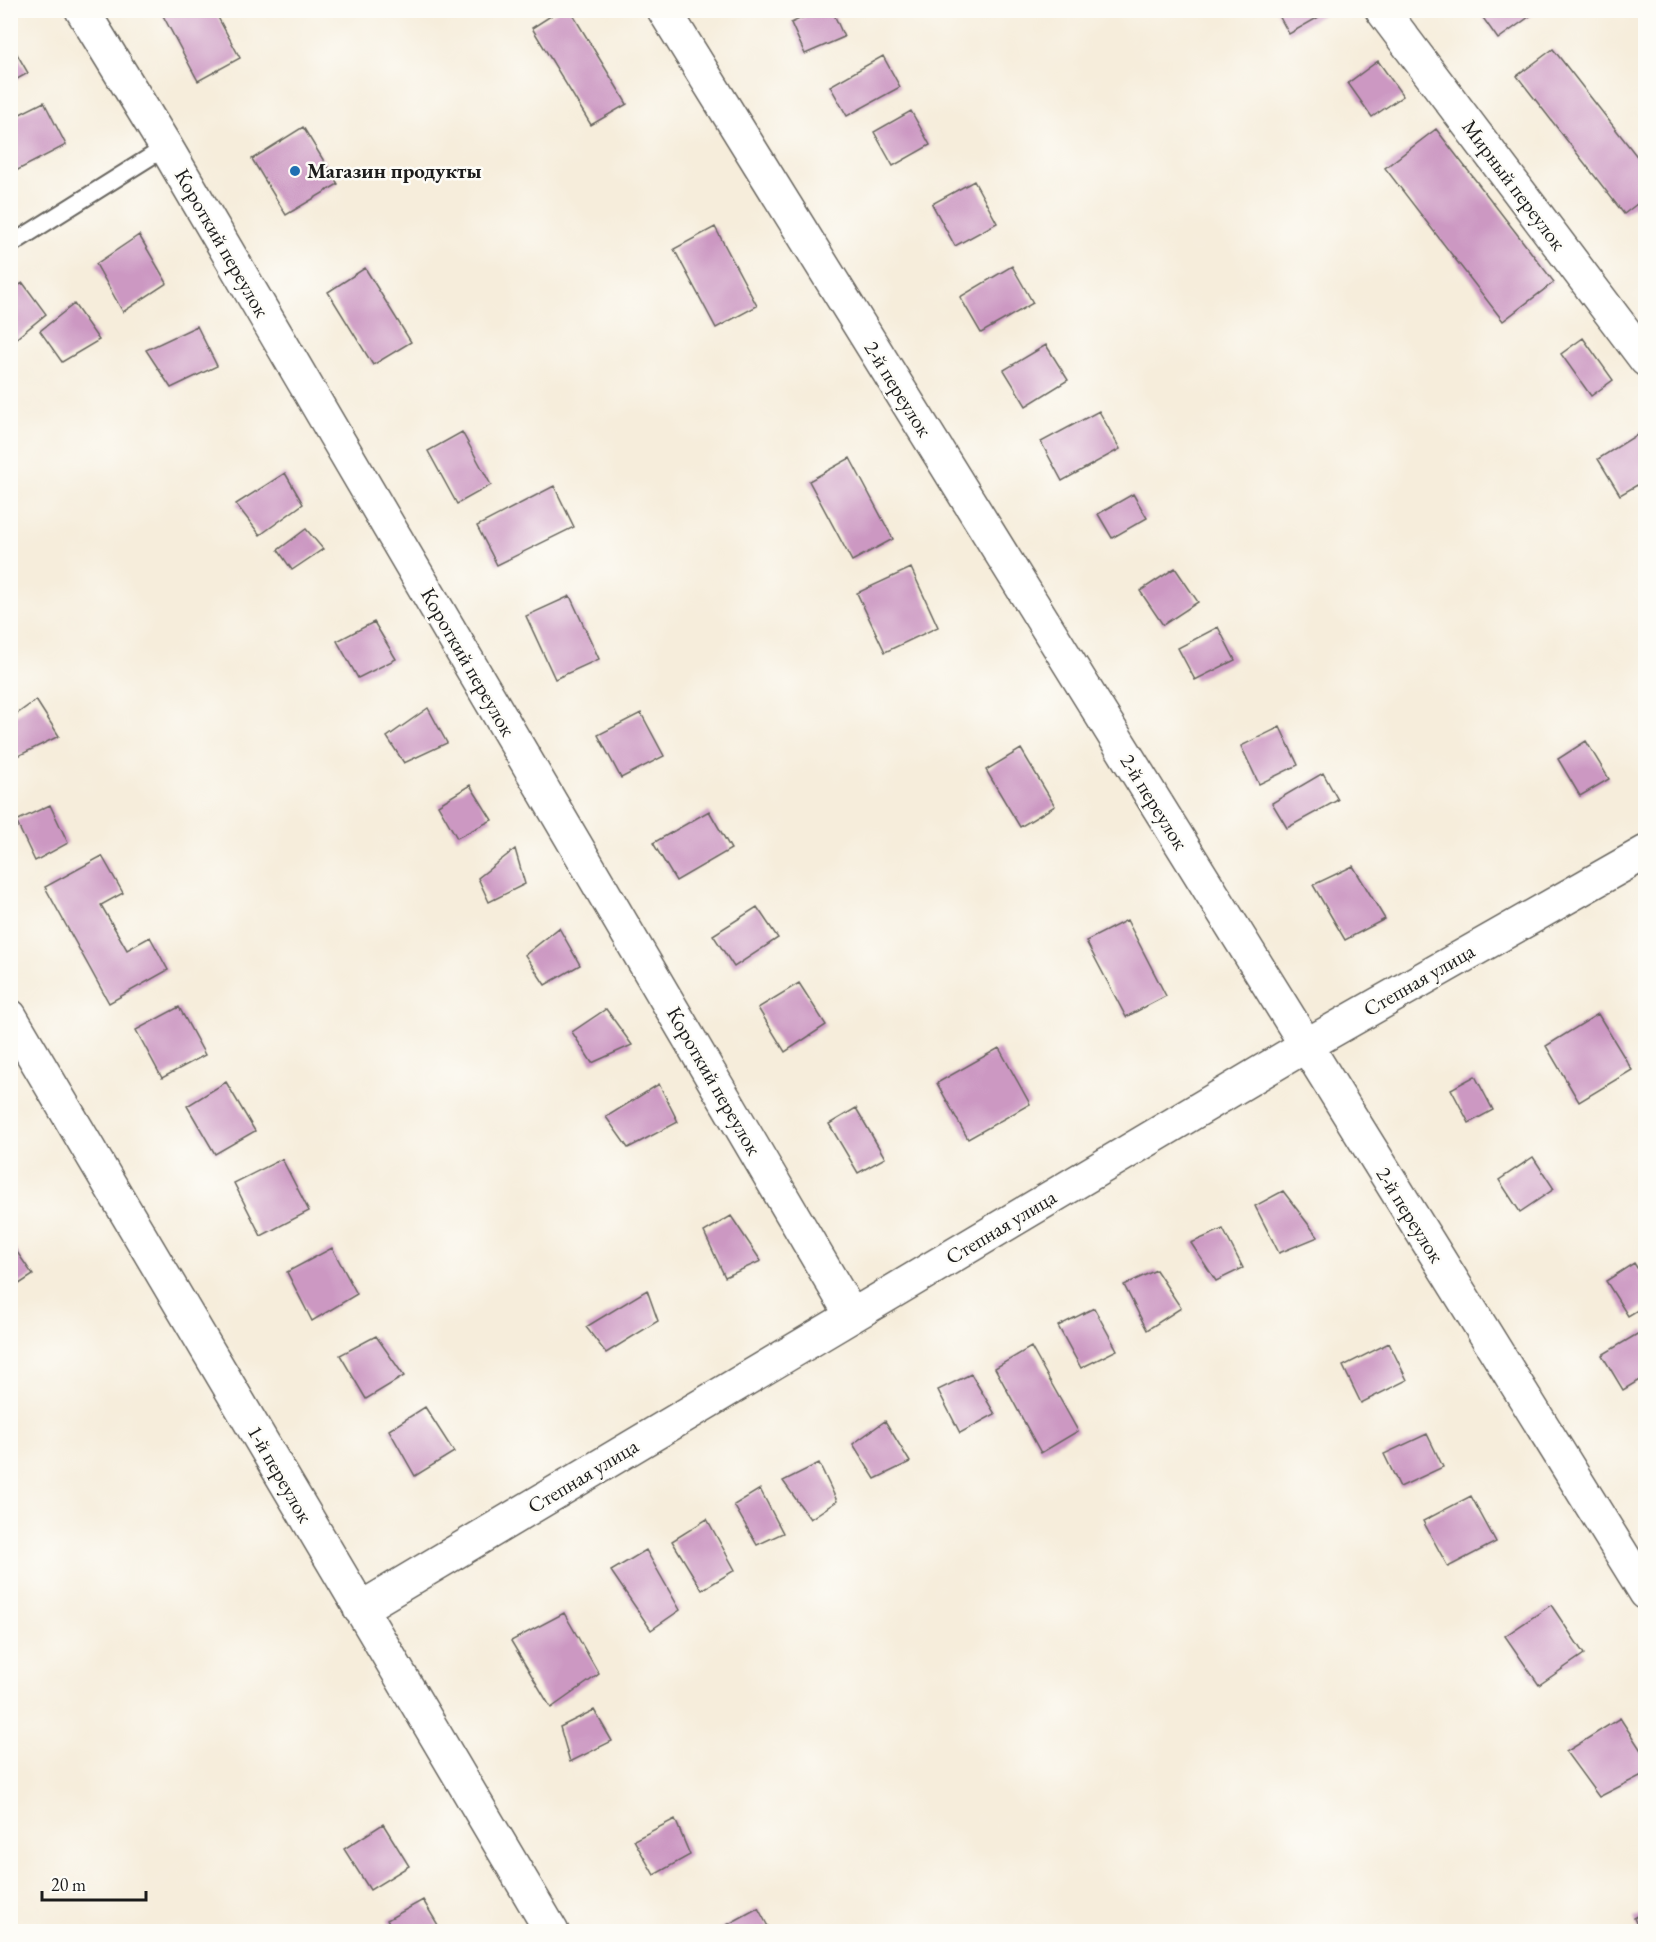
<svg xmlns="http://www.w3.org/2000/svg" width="1656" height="1942" viewBox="0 0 1656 1942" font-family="'EB Garamond',serif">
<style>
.building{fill:#cc98c2}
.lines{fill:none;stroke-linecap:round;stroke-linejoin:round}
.lane-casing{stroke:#68655f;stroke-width:20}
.street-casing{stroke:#68655f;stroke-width:36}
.lane{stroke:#fff;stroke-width:16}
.street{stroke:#fff;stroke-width:33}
.poi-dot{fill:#1f6fb2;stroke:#fdfcf7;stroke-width:2}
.labels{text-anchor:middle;stroke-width:5;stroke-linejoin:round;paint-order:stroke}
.poi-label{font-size:21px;font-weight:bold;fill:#1c1c1c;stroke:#fdfcf7;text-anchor:start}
.street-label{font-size:21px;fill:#1c1c1c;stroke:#fdfcf7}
</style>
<rect width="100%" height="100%" fill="#fdfcf7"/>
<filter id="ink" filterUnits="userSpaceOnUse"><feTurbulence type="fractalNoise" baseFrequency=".0167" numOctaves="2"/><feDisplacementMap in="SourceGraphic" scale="12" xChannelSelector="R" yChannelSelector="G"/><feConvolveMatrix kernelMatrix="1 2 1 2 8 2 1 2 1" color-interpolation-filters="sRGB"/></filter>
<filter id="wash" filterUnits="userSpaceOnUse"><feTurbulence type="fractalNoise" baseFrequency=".008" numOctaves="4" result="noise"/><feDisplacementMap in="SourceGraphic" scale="24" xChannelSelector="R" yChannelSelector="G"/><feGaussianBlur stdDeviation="1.35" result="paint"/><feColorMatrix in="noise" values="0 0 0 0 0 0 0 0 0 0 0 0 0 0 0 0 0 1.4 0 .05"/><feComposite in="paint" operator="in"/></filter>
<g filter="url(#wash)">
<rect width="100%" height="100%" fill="#f6eddb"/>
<g id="blocks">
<path class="building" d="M160,10H214L240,58L198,81Z
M560,10H570L627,104L591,125L532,28Z
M818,10H832L844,37L805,54L791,23Z
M1276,10H1331L1289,34Z
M1488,10H1531L1533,14L1498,39L1481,15Z
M10,42L28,73L10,83Z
M1553,49L1646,168V197L1624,214L1517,76Z
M883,56L900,87L847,116L830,86Z
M1378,61L1403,96L1372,117L1348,83Z
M44,102L66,145L10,174V119Z
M911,111L930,145L893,166L874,132Z
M303,127L338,184L286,215L252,159Z
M1436,129L1554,282L1503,321L1385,168Z
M974,181L997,223L955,246L932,204Z
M715,227L757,306L716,328L674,249Z
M139,235L167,283L123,312L96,264Z
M1012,266L1033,303L981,333L960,297Z
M365,268L411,342L373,365L328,292Z
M23,283L46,314L13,341L10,339V290Z
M74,304L99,340L62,362L40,331Z
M197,326L217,366L171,388L146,350Z
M1583,338L1613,380L1591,396L1561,354Z
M1046,345L1068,380L1026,406L1004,370Z
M1099,411L1120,449L1062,481L1041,442Z
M1646,429V480L1620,495L1598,459Z
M462,432L491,485L457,504L428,451Z
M850,458L893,539L852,561L809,481Z
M285,473L303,504L260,535L236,504Z
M554,486L574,527L497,565L477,526Z
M1133,494L1147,518L1112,538L1098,514Z
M306,529L323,549L292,570L278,550Z
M911,568L938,627L885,652L857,593Z
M1175,568L1198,602L1163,625L1140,591Z
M570,596L599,659L555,679L526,616Z
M374,622L396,659L358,678L337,641Z
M1218,627L1235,660L1195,680L1178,648Z
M36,700L59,736L18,756L10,739V719Z
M428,708L447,743L404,763L387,737Z
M641,713L664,756L621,778L598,735Z
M1280,727L1298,765L1259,784L1241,746Z
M1586,741L1609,779L1580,796L1558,759Z
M1021,749L1055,806L1020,827L986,770Z
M1323,773L1338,800L1287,828L1272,803Z
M470,785L492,820L457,838L438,805Z
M50,805L68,843L35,861L16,821Z
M709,811L731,849L676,881L653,843Z
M515,849L525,884L489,902L478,878Z
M102,856L123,893L101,905L127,950L150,937L168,970L109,1003L45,887Z
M1353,866L1385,919L1345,940L1313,885Z
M757,907L778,938L734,967L713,935Z
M1127,920L1166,996L1126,1017L1086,941Z
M559,928L580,965L545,985L525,955Z
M799,983L826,1025L785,1052L758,1008Z
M179,1007L205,1055L162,1078L136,1030Z
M606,1009L632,1045L592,1063L572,1032Z
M1598,1014L1632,1070L1579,1102L1546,1046Z
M999,1048L1030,1104L968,1139L937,1083Z
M1475,1076L1493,1110L1469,1123L1451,1089Z
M226,1082L255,1131L215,1154L187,1106Z
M659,1084L678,1122L628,1148L606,1117Z
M856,1108L885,1158L858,1173L829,1124Z
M1533,1157L1554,1189L1520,1212L1499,1180Z
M282,1159L309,1211L261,1236L234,1183Z
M1283,1191L1318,1237L1279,1253L1255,1206Z
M731,1216L761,1261L725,1277L704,1232Z
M1223,1229L1243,1268L1216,1281L1191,1243Z
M10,1242L33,1275L10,1290Z
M332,1248L357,1294L312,1321L287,1272Z
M1634,1263L1646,1282V1305L1628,1316L1606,1281Z
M1156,1270L1181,1308L1147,1330L1124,1285Z
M647,1290L658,1321L606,1353L586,1327Z
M1094,1308L1117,1350L1081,1368L1058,1326Z
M1644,1330L1646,1332V1376L1623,1390L1602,1355Z
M376,1336L404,1376L366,1399L340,1355Z
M1389,1343L1407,1380L1361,1403L1343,1366Z
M1031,1347L1078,1431L1041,1453L995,1368Z
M971,1374L995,1414L960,1433L938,1390Z
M425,1407L454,1452L415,1476L389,1430Z
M885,1421L910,1462L875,1479L853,1444Z
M1427,1434L1443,1467L1400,1487L1384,1454Z
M819,1463L837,1501L810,1519L783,1481Z
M760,1489L783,1533L757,1545L734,1505Z
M1471,1496L1496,1542L1448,1567L1423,1521Z
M707,1519L735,1570L702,1590L672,1541Z
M646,1550L680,1610L651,1630L611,1571Z
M1551,1605L1584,1654L1539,1685L1505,1636Z
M564,1613L599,1674L551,1708L511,1641Z
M594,1710L612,1741L570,1762L560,1727Z
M1620,1718L1646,1758V1773L1599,1797L1566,1752Z
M675,1819L690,1855L654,1875L634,1840Z
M383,1824L409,1866L370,1890L344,1849Z
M423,1900L441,1930L394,1932L387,1920Z
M758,1908L771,1932H714Z
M1646,1911V1932H1640L1634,1918Z"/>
</g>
</g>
<g filter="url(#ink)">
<use href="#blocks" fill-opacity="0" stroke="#68655f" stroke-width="1.5"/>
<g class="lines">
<g class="lane-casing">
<path id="lane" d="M10,245L166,147"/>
</g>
<g class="street-casing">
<path id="street" d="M82,10L166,147L852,1316
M664,10L1646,1593
M1382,10L1646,360
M10,1016L552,1932
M360,1609L1305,1046L1646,852"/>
</g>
<use href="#lane" class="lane"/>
<use href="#street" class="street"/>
</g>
</g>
<circle class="poi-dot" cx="295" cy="171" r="6"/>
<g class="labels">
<g class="poi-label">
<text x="307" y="178">Магазин продукты</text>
</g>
<g class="street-label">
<text transform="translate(1514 185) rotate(53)" y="7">Мирный переулок</text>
<text transform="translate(222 243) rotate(60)" y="7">Короткий переулок</text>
<text transform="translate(898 389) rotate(58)" y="7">2-й переулок</text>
<text transform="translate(468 662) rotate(60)" y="7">Короткий переулок</text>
<text transform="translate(1154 802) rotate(58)" y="7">2-й переулок</text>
<text transform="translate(1419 980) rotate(-30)" y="7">Степная улица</text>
<text transform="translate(714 1081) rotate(60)" y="7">Короткий переулок</text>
<text transform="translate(1410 1215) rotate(58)" y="7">2-й переулок</text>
<text transform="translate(1001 1227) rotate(-31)" y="7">Степная улица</text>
<text transform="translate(280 1474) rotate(60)" y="7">1-й переулок</text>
<text transform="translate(583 1476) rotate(-31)" y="7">Степная улица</text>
</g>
</g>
<rect width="1656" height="1942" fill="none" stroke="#fdfcf7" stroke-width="36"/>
<path d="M42 1891v9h104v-9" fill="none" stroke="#1c1c1c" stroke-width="3"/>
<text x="51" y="1891" font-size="18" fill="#1c1c1c" stroke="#fdfcf7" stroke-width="4.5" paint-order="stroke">20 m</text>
</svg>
